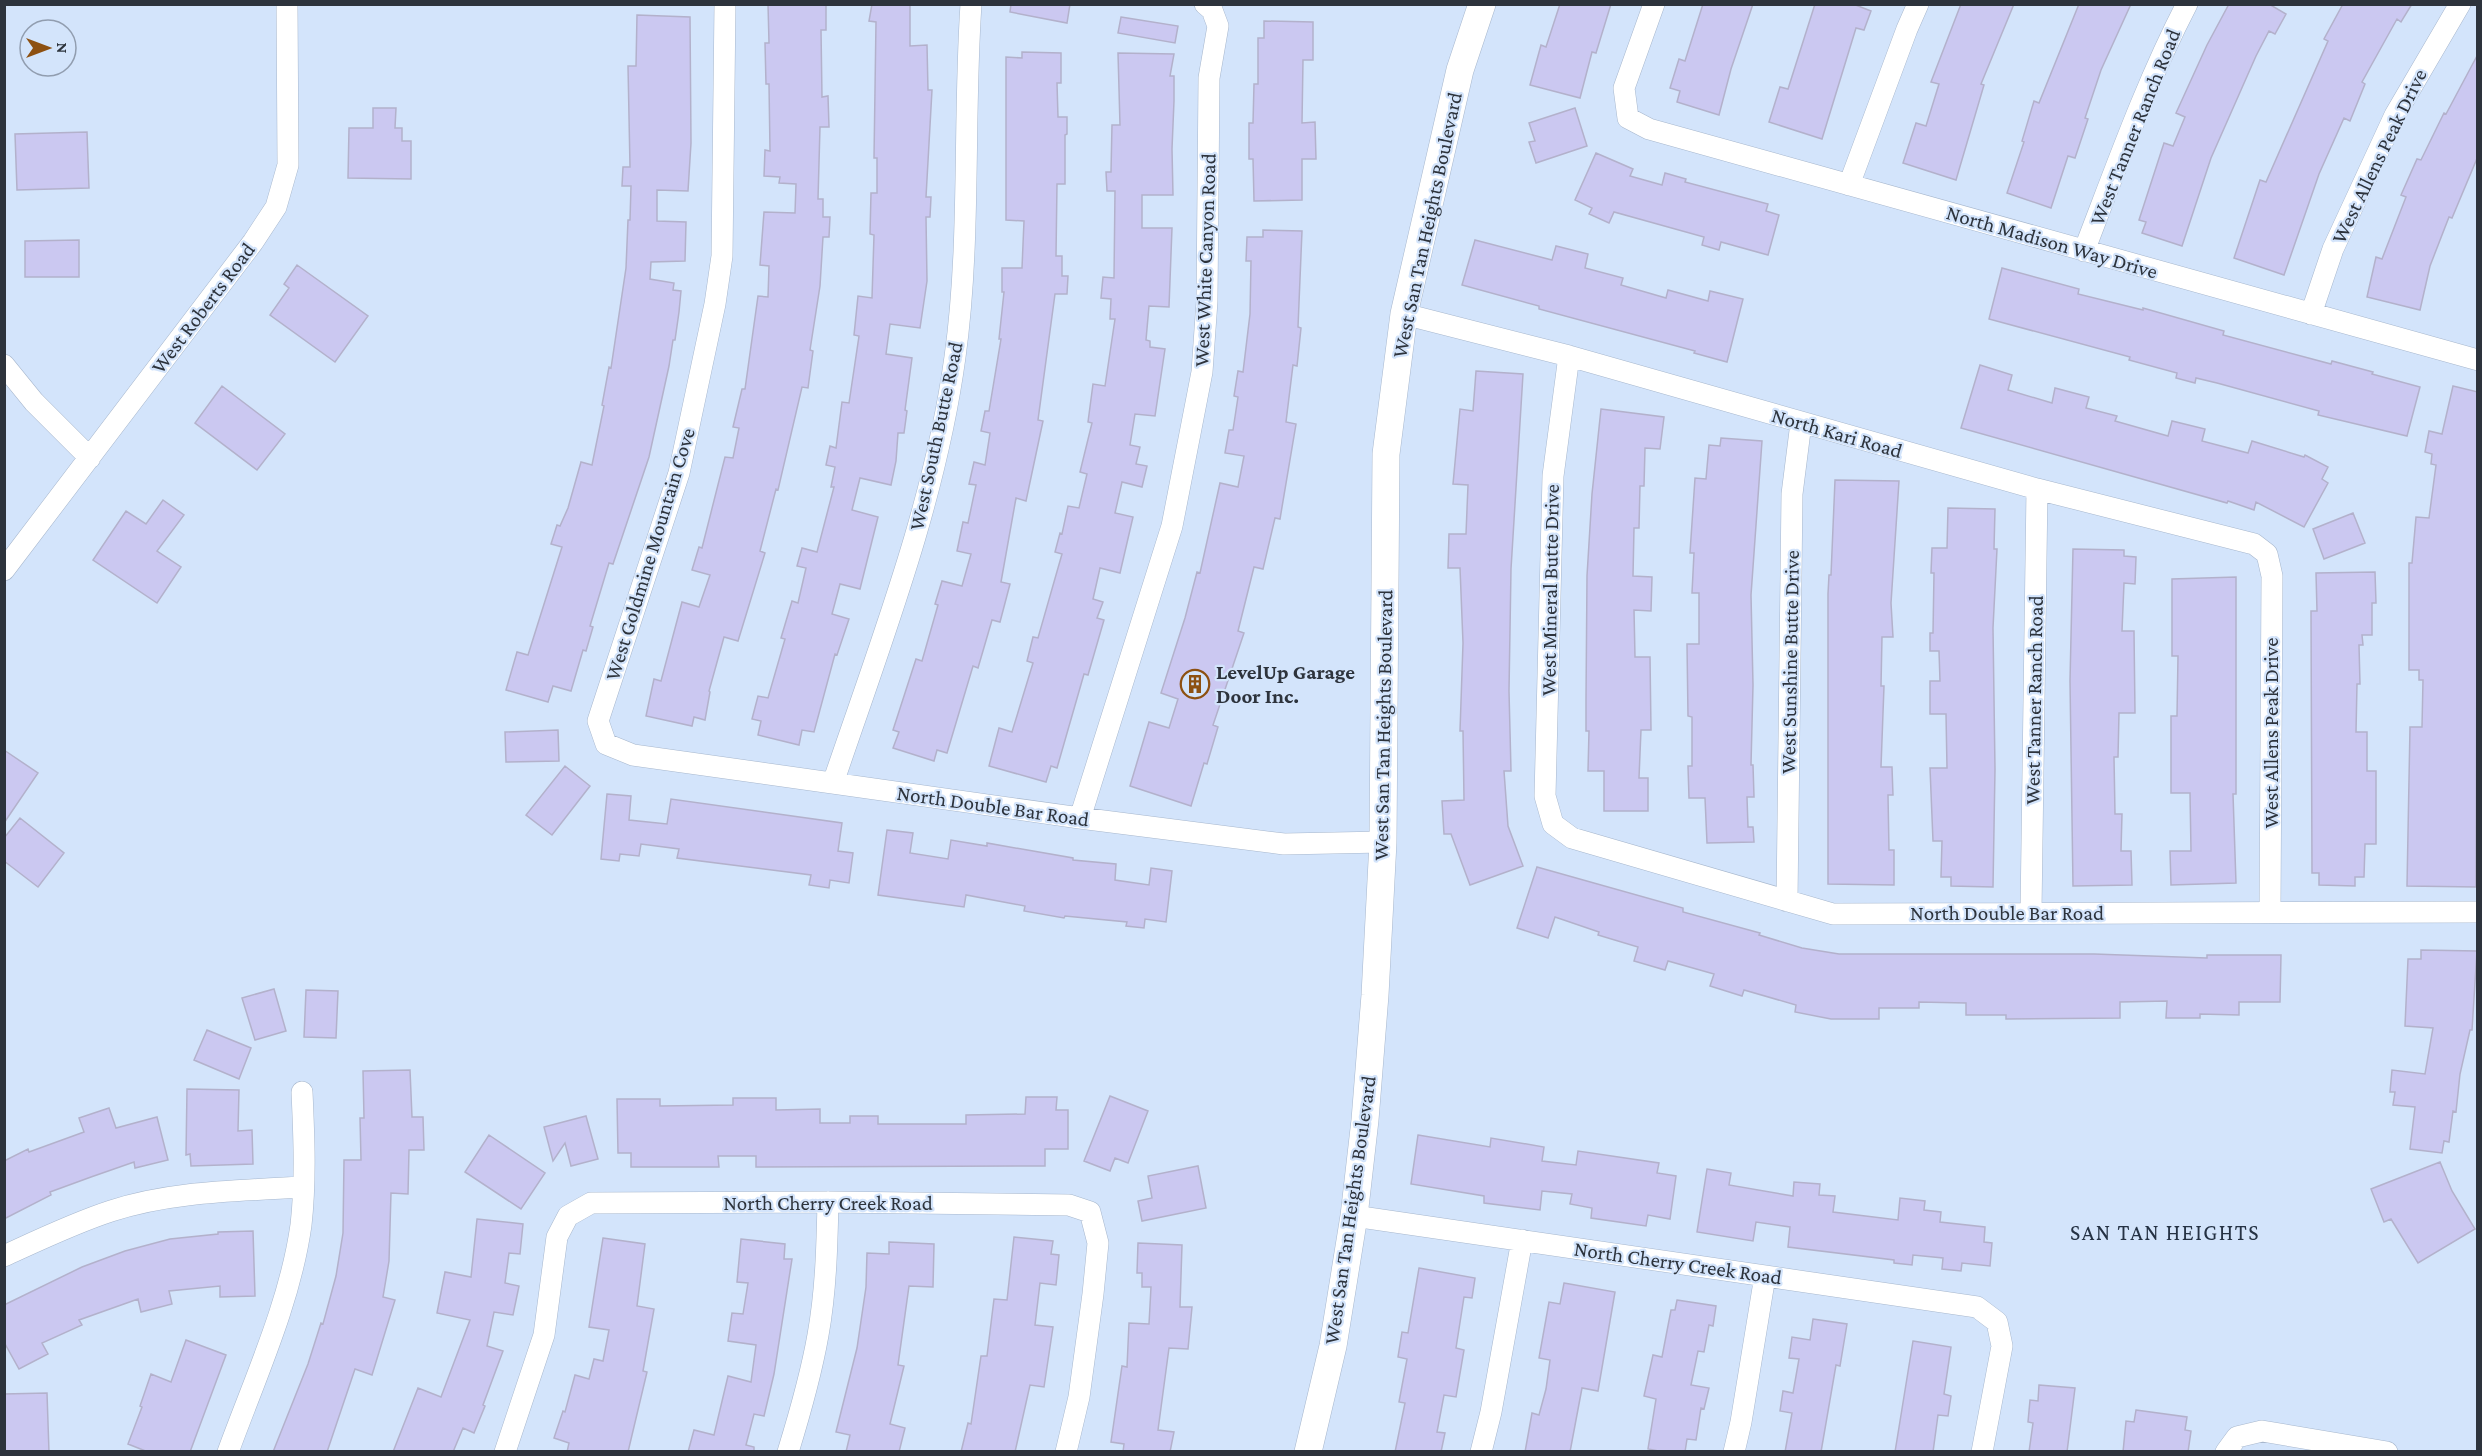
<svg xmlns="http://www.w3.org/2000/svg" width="2482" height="1456" viewBox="0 0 2482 1456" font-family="'Crimson Pro',serif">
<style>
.building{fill:#cbc8f1;stroke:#b3b1cb;stroke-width:1.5}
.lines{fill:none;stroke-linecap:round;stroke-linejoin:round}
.minor-casing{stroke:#a7b7cd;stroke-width:22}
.tertiary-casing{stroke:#a7b7cd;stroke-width:28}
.minor{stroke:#fff;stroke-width:21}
.tertiary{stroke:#fff;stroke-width:27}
.labels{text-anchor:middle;stroke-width:4.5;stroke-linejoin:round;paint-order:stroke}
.street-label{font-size:21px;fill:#2d333c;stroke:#d3e4fb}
.poi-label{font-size:21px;font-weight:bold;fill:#2d333c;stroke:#d3e4fb;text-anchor:start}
.neighbourhood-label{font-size:22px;letter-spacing:1.5px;fill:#253244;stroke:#d3e4fb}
</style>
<rect width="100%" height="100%" fill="#d3e4fb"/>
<path class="building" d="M768,4H826V30H821L822,97L828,96L829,127H820L818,199H823V217H830L829,237H823L820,286L810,350L813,351L808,388L802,387L778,490L776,489L760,551L765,553L738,641L724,637L709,691L710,692L705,720L694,717L692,726L646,716L654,679L661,681L682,602L699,607L710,575L692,570L699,547L702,548L725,457L733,458L739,428L733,427L742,389H745L758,296L768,297L769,266L760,265L764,212L795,213L796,184L779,183L780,177L764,176L765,150L770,151L769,84H766L765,43H769Z
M872,4H910V46L927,45L928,90H932L926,197H931L930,217H926L927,281L920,328L890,324L886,354L912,358L905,410L907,411L904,433H898L896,461L891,485L860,478L852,510L878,517L860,589L840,584L832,614L849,619L837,655L835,654L814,732L802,730L799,745L758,735L761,721L752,719L758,696L768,698L785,639L781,638L792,601L798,603L806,568L797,566L802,548L817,552L834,487H831L835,467L826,465L830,446L836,448L842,402L849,403L859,336L854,335L858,296L872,298L874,235L870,234L871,193H877V158H874L876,22L869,21Z
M1011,4H1070L1067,23L1010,12Z
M1560,4H1611L1596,53L1592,52L1580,98L1530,85L1541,45L1546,47Z
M1703,4H1753L1731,69L1719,115L1677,102L1680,91L1670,88L1679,59L1685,61Z
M1815,4H1853L1871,11L1864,30L1856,28L1822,139L1769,122L1780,87L1788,89Z
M1961,4H2014L1981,84L1984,85L1956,180L1903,163L1916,123L1926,126L1939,84L1931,82Z
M2079,4H2131L2101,70L2085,118L2088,119L2075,158L2068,156L2051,208L2007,193L2024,142L2022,141L2034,101L2039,103Z
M2229,4H2269L2286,14L2275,34L2269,31L2256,56L2211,158L2182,246L2142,233L2146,222L2139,220L2164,143L2173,146L2185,117L2176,113L2207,45Z
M2343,4H2412L2401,22L2397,19L2362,82L2365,84L2350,121L2344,118L2319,174L2284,275L2234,258L2260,180L2266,182L2328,41L2324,39Z
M637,15L690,17L691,143L688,191L657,190V221L686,222L685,261L651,262L650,279L674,283L673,290L681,291L679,312L675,340H673L669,366L649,457L613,564L609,563L590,626L593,627L586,651L583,650L571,691L553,686L548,702L506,690L517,652L528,655L562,547L551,544L557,525L560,526L568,508L581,462L592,465L604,406L602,405L609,367L611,368L626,268L628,220H630L631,186H622L623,167H630L628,66H636Z
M1121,17L1178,26L1175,43L1118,33Z
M1264,21L1313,22V60H1303L1302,123L1315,122L1316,159H1302V200L1254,201L1253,159H1249V123H1253L1254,84H1258V38H1264Z
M1022,52L1061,53V83H1057L1058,117H1067V134L1065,135V184H1057L1056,256H1062V276H1068L1067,294H1055L1038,420L1043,421L1026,501L1016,498L1001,582L1010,584L1000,622L992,620L978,668L973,666L947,753L937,750L934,761L893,748L899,732L893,730L916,659L922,661L938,605L935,604L942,581L962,586L971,554L957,551L963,522L968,523L976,485L969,484L974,462L985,465L990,433L981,431L985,411H989L1001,339H999L1004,292H1002V268H1022L1024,221L1006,220V57L1022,58Z
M1118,53L1174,54L1170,76H1174V101L1172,149L1173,195H1142V228H1172L1169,307L1149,306L1146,340L1150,341V347L1165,349L1155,416L1135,414L1130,445L1140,447L1136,464L1147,466L1142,487L1122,482L1115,513L1133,517L1120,573L1100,568L1093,599L1103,602L1097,618L1104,620L1088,675L1084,674L1057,768L1051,766L1046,782L989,766L999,728L1012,732L1033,663L1027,661L1033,637L1038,638L1062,554L1055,552L1060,533L1062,534L1068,506L1079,508L1087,474L1080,472L1092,423L1088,422L1093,384L1105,386L1115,319H1110L1111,299L1101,298L1103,277L1114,278L1115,191H1107L1106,172H1111L1112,125H1120Z
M2478,54V156L2452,218L2449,217L2430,266L2420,310L2367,297L2376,257L2382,259L2406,197L2401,195L2417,159L2421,160L2444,113L2446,114Z
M373,108H396L395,128H402V141H411V179L348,178L349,128H373Z
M1575,108L1587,146L1536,163L1529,142L1535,141L1529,123Z
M87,132L89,188L17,190L15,134Z
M1596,153L1633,169L1630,176L1662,185L1665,173L1686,179L1685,182L1768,204L1766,211L1779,215L1768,255L1721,242L1719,250L1702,245L1704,237L1614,212L1609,223L1589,214L1592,208L1575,200Z
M1263,230L1302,231L1298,327L1301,328L1297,366L1293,365L1286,422L1296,424L1280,519L1275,518L1263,569L1254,567L1238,631L1244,633L1213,725L1218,727L1207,764L1204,763L1191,806L1130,786L1149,722L1169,728L1178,699L1161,693L1185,618L1197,572L1200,573L1220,483L1238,487L1244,456L1225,453L1229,430H1233L1238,397L1234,396L1238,371L1243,372L1250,314L1251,261H1246L1247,237H1263Z
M79,240V277H25V241Z
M1475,240L1552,260L1556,246L1588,254L1585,268L1623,278L1621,285L1666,298L1668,290L1708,301L1710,291L1743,299L1727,362L1694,353L1695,351L1539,309V306L1462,285Z
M297,265L368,316L335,362L270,315L289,288L284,284Z
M2002,268L2079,289L2078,294L2143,310V308L2224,331L2223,335L2331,364L2332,361L2373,372L2372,374L2420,387L2407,436L2318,415L2319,411L2217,383L2196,378L2195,383L2176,378L2177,373L2129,360L2130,357L1989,319Z
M1980,365L2012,375L2008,390L2052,403L2055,388L2089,397L2086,408L2117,416L2115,421L2168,436L2172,421L2205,429L2202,441L2248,453L2252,441L2304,457L2305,455L2328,467L2322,479L2328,483L2304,527L2256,502L2254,510L2228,501L2227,503L1961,428Z
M1476,371L1523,374L1511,569L1509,691L1511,771H1504L1508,826L1523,866L1470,885L1451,834H1444L1442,801L1464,800L1463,731H1460L1463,643L1460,568H1448L1449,534H1466L1468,485L1453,484L1460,409L1473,411Z
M222,386L285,434L257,470L195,423Z
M2453,386L2478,392L2476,887L2407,886L2410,727H2422L2423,680H2419V670H2409V563H2412L2416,517L2429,518L2436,465L2431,464L2432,454L2425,452L2429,431L2442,434Z
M1601,409L1664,417L1660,449L1645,448L1644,486H1640L1639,528H1634L1633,576L1652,577L1651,611L1634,610L1635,657H1650L1651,730H1641L1639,778H1648V811H1604V771H1588L1589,731H1586V699L1587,576L1592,494Z
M1721,438L1762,441L1751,595L1753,685L1751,765H1753L1754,797H1747L1748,827H1753L1754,842L1707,843L1705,798H1689L1688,766H1692V717L1688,716L1687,644H1699V593H1692L1694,553H1690L1695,478L1706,479L1709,445L1720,446Z
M1835,480L1899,481L1891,603L1893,637H1882L1881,686H1884L1881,767H1892L1893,795H1888L1889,850H1894V885L1828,884V594L1829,575H1831Z
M163,500L184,515L157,551L181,567L157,603L93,560L126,511L146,524Z
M1948,508L1995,509L1994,549H1997L1993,628L1995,769L1993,887L1951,886V877H1941L1942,841H1933L1930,768H1947L1946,714H1930V681H1940L1939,651H1930V633H1933L1934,573H1931L1932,548H1947Z
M2353,513L2365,543L2324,559L2313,529Z
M2073,549L2124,550V556L2136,557L2135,584L2124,583L2122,631H2134L2135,713H2119L2118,757H2114L2115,814H2122L2121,851H2131L2132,885L2073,886L2070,681Z
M2375,572L2376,603H2372V635H2362L2363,645H2359L2360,684H2357L2356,732H2367V771H2376V844H2365L2364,877H2355V886L2319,885V873H2312L2311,611H2317L2316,573Z
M2236,577V794H2233L2236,883L2171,885L2170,851H2191L2190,793H2171V716H2177L2178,656H2172V579Z
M558,730L559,761L506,762L505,732Z
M4,750L38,773L4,823Z
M565,766L590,786L552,835L526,815Z
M607,794L631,796L629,820L667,824L671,799L842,823L838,851L853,853L849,883L830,880L829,888L809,885L811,875L677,858L679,849L641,844L639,856L620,854L619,861L601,859Z
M20,818L64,853L38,887L4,861V838Z
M887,830L913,833L910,853L948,859L951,840L987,846V843L1073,858V860L1116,864L1115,880L1149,885L1151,868L1172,871L1166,922L1145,919L1144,928L1126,926L1127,922L1065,916L1064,918L1024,911L1025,906L966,895L964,907L878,895Z
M1537,867L1683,908V912L1760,933L1759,935L1802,948L1839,954H2094L2207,958V955H2281L2280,1002H2239V1015L2200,1014V1018H2166L2167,1001L2120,1002V1018L2006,1019V1015H1966V1003L1919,1002V1008H1879V1019H1831L1795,1012L1796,1005L1744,990L1742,996L1710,986L1714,974L1668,961L1665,970L1634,961L1638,947L1598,935L1599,932L1555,917L1548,938L1517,928Z
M2421,950L2477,951L2472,1030H2470L2460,1074L2456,1112L2453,1111L2449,1142L2444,1141L2442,1153L2410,1149L2415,1107L2393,1105L2395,1092H2390L2392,1070L2425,1074L2433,1028L2405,1026L2408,959H2421Z
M274,989L286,1031L255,1040L242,998Z
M306,990L338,991L336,1038L304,1037Z
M207,1030L251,1048L239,1079L194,1060Z
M410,1070L412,1117H423L424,1150H409L408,1194L391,1193L389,1261L383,1297L395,1300L372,1375L355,1369L327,1452H273L308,1364L321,1323L323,1324L336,1276L343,1233L344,1160H361L360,1118H364L363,1071Z
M187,1089L239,1090L238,1131L252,1130L253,1164L191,1166L190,1154L186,1155Z
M1110,1096L1148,1111L1128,1163L1115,1158L1110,1171L1084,1161Z
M1026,1097H1057L1056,1110H1068V1149H1045V1166L756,1167V1156H718L719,1167H631V1153H618L617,1099H660V1106L733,1105V1098H776V1110L820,1109V1123H850V1116H878V1124H966V1115L1025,1114Z
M109,1108L116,1128L157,1117L168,1160L135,1168L134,1162L91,1177L50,1192L51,1195L4,1219V1161L28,1149L29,1152L84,1132L79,1118Z
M586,1116L598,1159L571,1166L565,1143L553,1161L544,1127Z
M489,1135L545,1173L521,1209L465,1172Z
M1418,1135L1490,1147L1491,1138L1544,1147L1542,1161L1576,1165L1578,1151L1659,1163L1657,1173L1676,1176L1670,1219L1648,1215L1646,1226L1591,1218L1592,1208L1570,1204L1572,1194L1542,1191L1540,1210L1484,1203V1196L1411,1184Z
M2440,1162L2452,1191L2475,1229L2418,1263L2391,1219L2384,1222L2371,1189Z
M1198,1166L1206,1208L1142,1221L1138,1201L1152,1198L1148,1176Z
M1707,1169L1731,1173L1729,1185L1793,1196L1794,1182L1820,1184L1819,1195L1835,1196L1833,1212L1898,1220L1900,1198L1925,1201L1924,1210L1941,1212L1940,1222L1985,1227L1984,1242L1992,1243L1990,1266L1962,1263L1961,1271L1942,1269L1943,1258L1913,1255L1912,1265L1894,1263V1260L1788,1247L1790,1227L1756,1222L1753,1241L1697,1232Z
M477,1219L523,1224L520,1254L509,1253L505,1283L519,1286L513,1315L494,1312L487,1346L503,1351L483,1405L485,1406L474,1433L463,1428L453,1452H393L418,1388L441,1397L470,1320L437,1313L445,1272L471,1277Z
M253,1231L255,1296L220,1297V1286L169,1291L172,1304L141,1312L138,1299L79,1320L82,1325L42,1343L48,1354L19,1369L4,1342V1305L82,1267L125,1251L170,1239L218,1234V1232Z
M1014,1237L1053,1241L1051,1254L1059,1255L1056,1285L1040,1283L1035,1325L1053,1327L1044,1387L1030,1385L1015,1452H961L968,1423L971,1424L981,1356H987L994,1299L1007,1300Z
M603,1238L645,1244L637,1306L654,1309L643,1371L647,1372L628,1452H567L569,1443L554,1438L563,1411L565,1412L575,1375L589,1379L594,1359L603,1361L609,1330L589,1327Z
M741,1239L785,1244L784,1259H792L774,1374L764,1416L754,1414L746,1445L754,1447V1452H688L694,1430L714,1435L728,1376L751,1382L756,1345L728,1341L732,1313L743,1314L748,1283L737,1282Z
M889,1242L934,1244L933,1287L909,1286L898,1365L904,1366L890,1424L905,1428L899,1452H846L850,1435L836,1432L857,1348L866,1287L867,1253L889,1254Z
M1138,1243L1182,1245L1180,1307H1192L1188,1349L1169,1348L1158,1430L1174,1432L1170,1452H1123L1124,1444L1111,1442L1122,1366L1127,1367L1129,1323L1149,1324L1151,1287H1142V1273H1137Z
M1419,1268L1475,1278L1472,1298L1464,1297L1456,1348L1464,1350L1456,1397L1444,1395L1437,1432L1445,1433L1441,1452H1395L1405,1403L1399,1402L1407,1359L1398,1357L1402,1332L1408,1333Z
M1564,1283L1615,1292L1598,1391L1582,1388L1570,1452H1525L1532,1413L1539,1415L1546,1389L1550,1360L1539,1358L1549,1302L1560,1304Z
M1677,1300L1716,1306L1713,1326L1709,1325L1704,1352L1698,1351L1691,1385L1709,1388L1704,1409L1701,1408L1696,1440L1687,1439L1685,1452H1664L1648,1449L1656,1399L1644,1396L1653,1355L1662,1357L1671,1310H1675Z
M1813,1319L1847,1324L1840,1366L1836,1365L1821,1452H1785L1792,1413L1780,1411L1783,1391L1793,1393L1799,1359L1789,1358L1792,1337L1810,1340Z
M186,1340L226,1355L190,1452H148L128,1444L142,1407L140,1406L151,1374L171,1382Z
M1913,1341L1951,1347L1944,1394L1951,1396L1948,1416L1938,1415L1933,1452H1895Z
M2039,1385L2075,1388L2067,1452H2029L2033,1423L2028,1422L2030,1400L2038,1401Z
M47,1393L49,1452H4V1394Z
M2136,1410L2187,1417L2185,1430L2191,1431L2188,1452H2123L2126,1421L2134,1422Z"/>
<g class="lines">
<g class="minor-casing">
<path id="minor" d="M725,4L722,256L715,304L679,473L598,721L606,744L633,755L1080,818L1284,844L1383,842
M1654,4L1624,88L1628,118L1649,129L2478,360
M1849,185L1907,29L1918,4
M2084,251C2116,168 2146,83 2187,4
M1404,314L1569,356L2037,489L2254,544L2267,554L2272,576L2270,912
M2311,314L2333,249L2395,115L2460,4
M1569,356L1553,476L1545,796L1553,824L1572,838L1833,914L2478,912
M4,365L34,402L90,458
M4,570L253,242L276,207L288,165L287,4
M833,783C880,644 935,504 955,357C971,241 963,122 971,4
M1080,818L1172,526L1202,372L1207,301L1209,78L1218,26L1212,10L1205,4
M1787,901L1792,494L1801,423
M2031,912L2037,489
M1354,1216L1977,1307L1997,1322L2002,1346L1982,1452
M4,1256C39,1240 74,1223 111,1211C172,1191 239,1191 302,1187
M228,1452C255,1378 290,1303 301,1225C306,1181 304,1135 302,1092
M505,1452L544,1335L557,1237L568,1216L591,1203L828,1202L1069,1205L1090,1212L1098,1243L1093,1294L1079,1397L1066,1452
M788,1452C800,1413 811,1375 818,1335C826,1291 827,1246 828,1202
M1481,1452L1491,1412L1522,1240
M1734,1452L1741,1422L1765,1276
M2226,1452L2237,1437L2262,1431L2387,1452"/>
</g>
<g class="tertiary-casing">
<path id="tertiary" d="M1308,1452L1333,1346L1354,1216L1365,1120L1375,995L1383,842L1386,454L1404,314L1460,70L1482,4"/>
</g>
<use href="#minor" class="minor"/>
<use href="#tertiary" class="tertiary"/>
</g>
<defs>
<g id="building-ring" transform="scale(1.5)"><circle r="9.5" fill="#d3e4fb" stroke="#8d5011" stroke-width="1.5"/><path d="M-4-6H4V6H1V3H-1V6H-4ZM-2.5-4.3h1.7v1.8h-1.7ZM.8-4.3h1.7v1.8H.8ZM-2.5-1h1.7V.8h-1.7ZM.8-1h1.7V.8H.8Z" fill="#8d5011"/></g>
</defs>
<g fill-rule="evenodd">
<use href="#building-ring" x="1195" y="684"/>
</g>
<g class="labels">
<g class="street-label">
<text transform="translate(2135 127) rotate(-68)" y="7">West Tanner Ranch Road</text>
<text transform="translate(2379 156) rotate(-64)" y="7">West Allens Peak Drive</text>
<text transform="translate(1427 225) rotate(-78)" y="7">West San Tan Heights Boulevard</text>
<text transform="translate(2052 242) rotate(16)" y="7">North Madison Way Drive</text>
<text transform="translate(1205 260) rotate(-88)" y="7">West White Canyon Road</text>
<text transform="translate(203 308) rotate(-53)" y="7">West Roberts Road</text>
<text transform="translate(1837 433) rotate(16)" y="7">North Kari Road</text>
<text transform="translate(936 436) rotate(-78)" y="7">West South Butte Road</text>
<text transform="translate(650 554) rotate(-73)" y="7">West Goldmine Mountain Cove</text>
<text transform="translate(1550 590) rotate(-89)" y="7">West Mineral Butte Drive</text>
<text transform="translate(1790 662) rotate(-89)" y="7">West Sunshine Butte Drive</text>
<text transform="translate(2034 700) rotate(-89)" y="7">West Tanner Ranch Road</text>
<text transform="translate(1383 725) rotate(-89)" y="7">West San Tan Heights Boulevard</text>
<text transform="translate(2271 733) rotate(-90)" y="7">West Allens Peak Drive</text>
<text transform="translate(993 806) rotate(8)" y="7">North Double Bar Road</text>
<text x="2007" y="920">North Double Bar Road</text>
<text x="828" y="1210">North Cherry Creek Road</text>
<text transform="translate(1350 1210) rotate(-82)" y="7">West San Tan Heights Boulevard</text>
<text transform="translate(1678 1263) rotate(8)" y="7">North Cherry Creek Road</text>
</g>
<g class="poi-label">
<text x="1216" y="679">LevelUp Garage<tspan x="1216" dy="24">Door Inc.</tspan></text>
</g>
<g class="neighbourhood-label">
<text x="2165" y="1240">SAN TAN HEIGHTS</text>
</g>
</g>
<rect width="2482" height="1456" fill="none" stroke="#2d333c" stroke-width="12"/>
<g transform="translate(48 48) rotate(90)"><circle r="28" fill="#d3e4fb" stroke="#919daf" stroke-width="1.5"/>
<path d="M0-4.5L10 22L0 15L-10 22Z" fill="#8d5011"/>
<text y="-9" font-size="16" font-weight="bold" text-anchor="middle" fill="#2d333c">N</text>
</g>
</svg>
